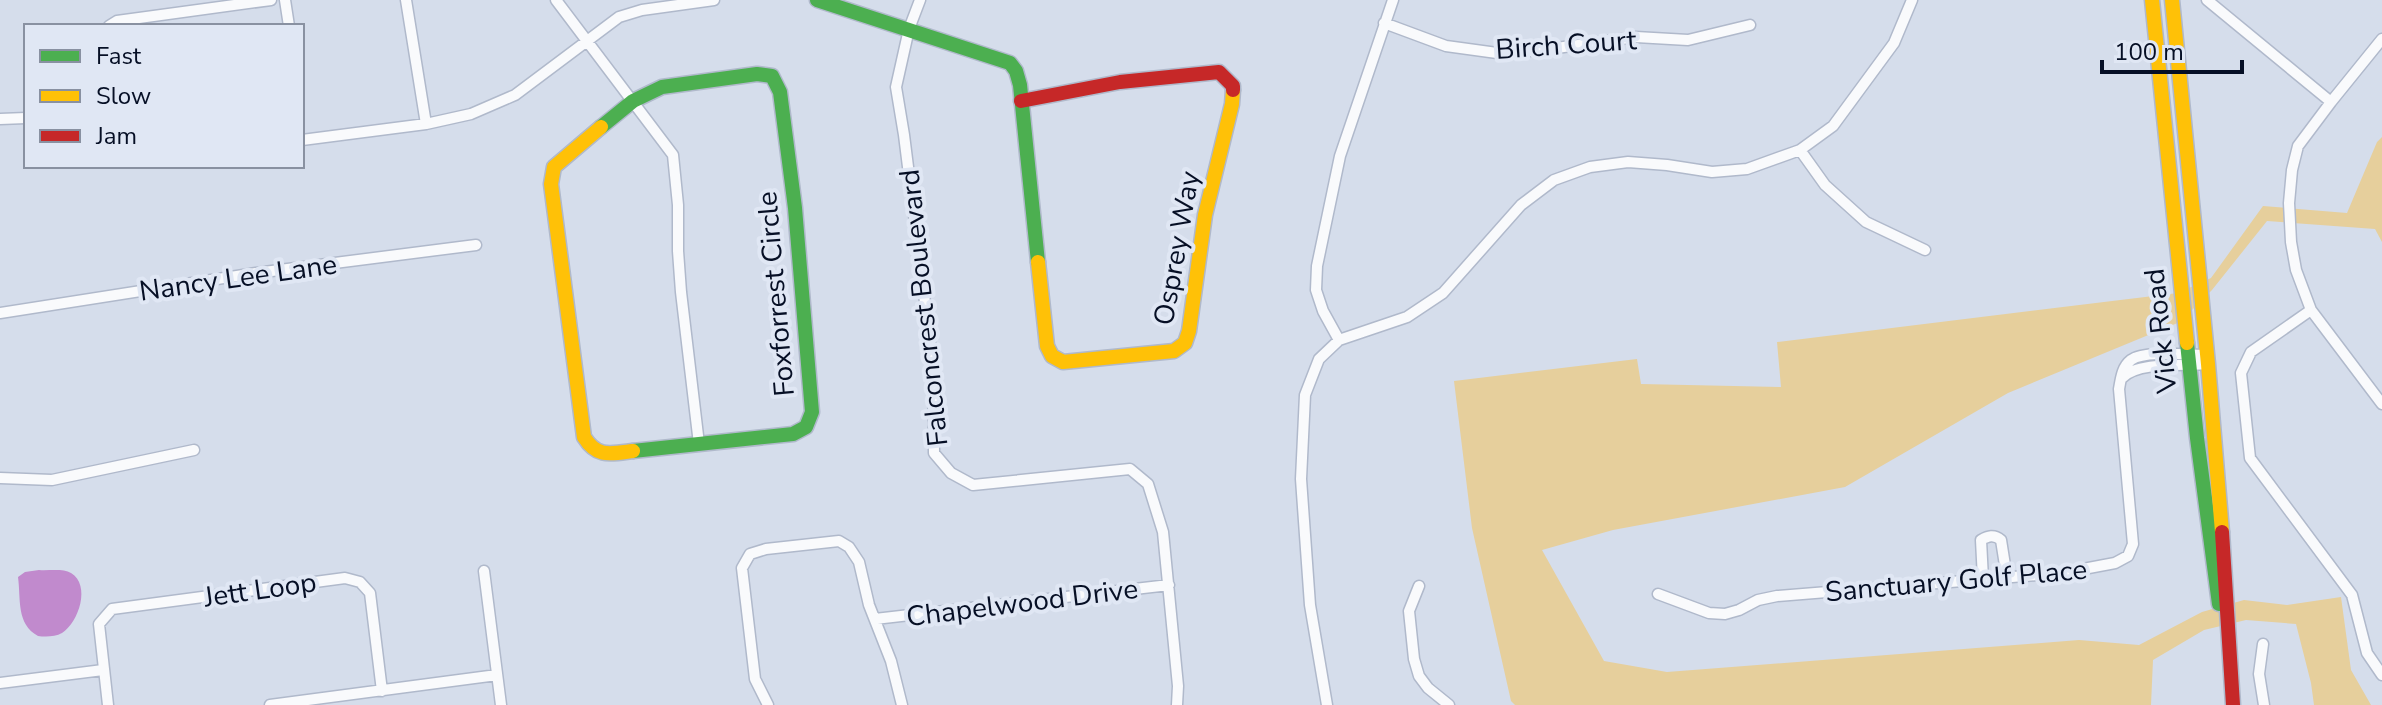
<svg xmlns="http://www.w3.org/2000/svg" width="2382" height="705" viewBox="0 0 2382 705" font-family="'Nunito Sans',sans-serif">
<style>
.green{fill:#e6cf9c}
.water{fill:#c18acd}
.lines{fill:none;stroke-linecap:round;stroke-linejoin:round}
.street-casing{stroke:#b0b9cb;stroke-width:13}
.fast-casing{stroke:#b0b9cb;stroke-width:17}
.slow-casing{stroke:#b0b9cb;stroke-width:17}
.jam-casing{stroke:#b0b9cb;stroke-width:17}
.street{stroke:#f9fafc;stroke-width:10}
.fast{stroke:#4caf50;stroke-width:14}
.slow{stroke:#ffc107;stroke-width:14}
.jam{stroke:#c62828;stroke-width:14}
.labels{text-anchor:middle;stroke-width:8;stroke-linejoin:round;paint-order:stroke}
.street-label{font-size:28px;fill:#060f25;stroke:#e0e7f4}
</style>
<rect width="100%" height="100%" fill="#d5ddeb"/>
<path class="green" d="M2382,137V242L2375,229L2267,221L2212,290L2180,322L2008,393L1845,487L1613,530L1542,550L1604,661L1667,672L2079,640L2139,645L2202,612L2244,600L2287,605L2341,597L2351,670L2371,705H2314L2311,683L2296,624L2246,620L2204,630L2153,660L2151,705H1515L1511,701L1472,528L1454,381L1637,359L1641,384L1781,387L1777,342L2178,293L2211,278L2263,206L2347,213L2377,142Z"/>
<path class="water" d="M39,570C48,571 63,568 71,573C91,585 79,622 62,633C55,637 45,637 38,636C16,624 21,599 18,577L25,572Z"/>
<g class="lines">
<g class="street-casing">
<path id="street" d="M285,0L289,26
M406,0L426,124
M556,0L673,155L678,205V251L681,292L699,444
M920,0L909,29L896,87L904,135L933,366L934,453L951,473L973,485L1130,469L1148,484L1163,532L1178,686L1177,705
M1393,0L1340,156L1317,266L1316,290L1323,311L1339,340L1407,317L1443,293L1521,205L1554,180L1590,167L1628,162L1667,165L1712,172L1747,169L1800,150L1833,126L1894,43L1912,0
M2207,0L2331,102
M1384,23L1446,46L1497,53L1542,50L1636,37L1688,40L1750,25
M109,26L117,21L271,0
M2382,39L2331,102L2298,146L2292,170L2289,203L2291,242L2296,270L2311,310L2382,404
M0,119L26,118
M302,140L426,124L471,114L515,95L619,17L642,10L714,0
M1800,150L1825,185L1866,222L1925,250
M2311,310L2251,352L2241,373L2250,458L2352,595L2367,653L2382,675
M0,313L256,273L476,245
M2122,378C2138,361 2185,366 2207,364
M0,478L52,480L194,450
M484,571L501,705
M1983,579L1981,540C1988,536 1994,534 2001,540L2007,578
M1419,586L1409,611L1414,659L1419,676L1428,688L1449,705
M1658,594L1709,613L1725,614L1739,610L1758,600L1777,596L2062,573L2115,563L2128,556L2133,544L2119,389C2121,378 2122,367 2131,360C2144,350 2189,355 2206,355
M875,619L1169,585
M2263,644L2259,674L2264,705
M0,683L103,670
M108,705L99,624L112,609L345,578L360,582L370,593L382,691
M270,705L497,675
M768,705L755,679L742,568L750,554L766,549L839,541L849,547L859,562L869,605L891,661L902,705
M1327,705L1310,605L1301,479L1305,395L1319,359L1339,340"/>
</g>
<g class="fast-casing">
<path id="fast" d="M817,0L1010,63L1016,71L1020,85L1038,262
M601,127L633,101L662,87L757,74
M2187,343L2197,438L2219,604
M633,451L793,434L806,427L812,412L795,208L780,92L772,76L757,74"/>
</g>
<g class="slow-casing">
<path id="slow" d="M2152,0L2187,343
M2172,0L2208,364L2222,532
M601,127L554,167L551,184L584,437C597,458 610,454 633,451
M1038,262L1047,346L1052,356L1063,362L1174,351L1185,343L1189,331L1205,215L1232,104L1233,90"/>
</g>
<g class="jam-casing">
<path id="jam" d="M1021,101L1120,82L1219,72L1233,86V90
M2222,532L2233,705"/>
</g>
<use href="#street" class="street"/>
<use href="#fast" class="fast"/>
<use href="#slow" class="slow"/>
<use href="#jam" class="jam"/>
</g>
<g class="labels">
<g class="street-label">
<text transform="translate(1566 44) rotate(-4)" y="10">Birch Court</text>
<text transform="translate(1176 248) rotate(-80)" y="10">Osprey Way</text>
<text transform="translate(238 277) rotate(-8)" y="10">Nancy Lee Lane</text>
<text transform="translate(775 294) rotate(-95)" y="10">Foxforrest Circle</text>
<text transform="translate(923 308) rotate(-96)" y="10">Falconcrest Boulevard</text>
<text transform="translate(2160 331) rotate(-96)" y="10">Vick Road</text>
<text transform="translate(1956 580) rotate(-5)" y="10">Sanctuary Golf Place</text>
<text transform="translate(260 589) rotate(-8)" y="10">Jett Loop</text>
<text transform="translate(1022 602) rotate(-7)" y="10">Chapelwood Drive</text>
</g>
</g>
<rect x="24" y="24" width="280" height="144" fill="#e0e7f4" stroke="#8991a1" stroke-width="2"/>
<rect x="40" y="50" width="40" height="12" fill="#4caf50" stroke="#8991a1" stroke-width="2"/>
<text x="96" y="64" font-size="24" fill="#060f25">Fast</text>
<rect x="40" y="90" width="40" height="12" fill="#ffc107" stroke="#8991a1" stroke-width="2"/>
<text x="96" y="104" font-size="24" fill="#060f25">Slow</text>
<rect x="40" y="130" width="40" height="12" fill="#c62828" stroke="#8991a1" stroke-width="2"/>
<text x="96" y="144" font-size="24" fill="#060f25">Jam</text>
<path d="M2102 60v12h140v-12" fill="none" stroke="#060f25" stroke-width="4"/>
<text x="2114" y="60" font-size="24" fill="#060f25" stroke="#e0e7f4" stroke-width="6" paint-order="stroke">100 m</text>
</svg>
